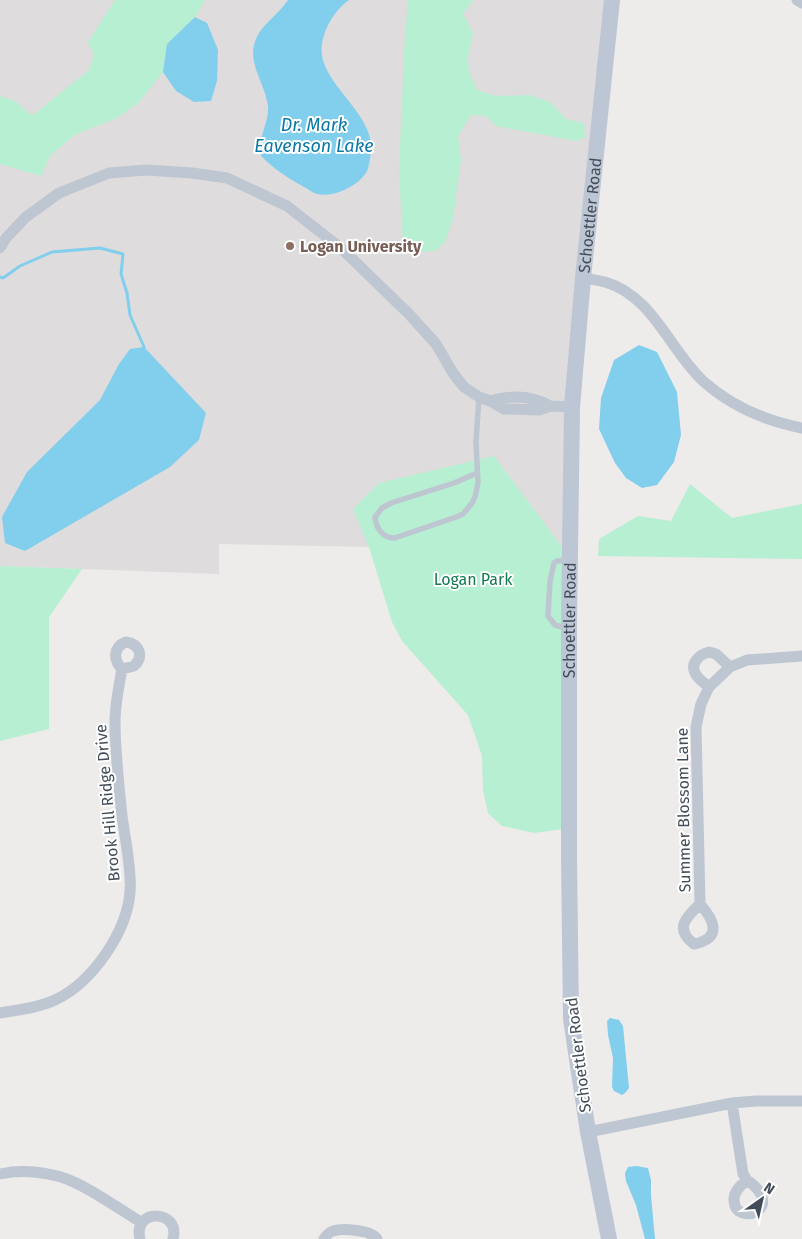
<svg xmlns="http://www.w3.org/2000/svg" width="802" height="1239" viewBox="0 0 802 1239" font-family="'Fira Sans',sans-serif">
<style>
.education{fill:#dfdcdd}
.green{fill:#b6efd1}
.water{fill:#82ceed}
.lines{fill:none;stroke-linecap:round;stroke-linejoin:round}
.stream{stroke:#82ceed;stroke-width:3}
.lane{stroke:#bdc6d1;stroke-width:5.5}
.street{stroke:#bdc6d1;stroke-width:11}
.secondary{stroke:#bcc6d5;stroke-width:16}
.education-dot{fill:#8d6e63;stroke:#fff;stroke-width:2}
.labels{text-anchor:middle;stroke-width:4;stroke-linejoin:round;paint-order:stroke}
.street-label{font-size:16px;fill:#434d59;stroke:#fff}
.education-label{font-size:16px;font-weight:bold;fill:#785e54;stroke:#fff;text-anchor:start}
.park-label{font-size:16px;fill:#147a50;stroke:#fff}
.water-label{font-size:18px;font-style:italic;fill:#0878a6;stroke:#fff}
</style>
<rect width="100%" height="100%" fill="#eeebeb"/>
<path class="education" d="M0,0H606L565,551L354,509L369,547L219,544V574L0,566Z"/>
<path class="green" d="M115,0H205L195,17L167,44L163,72L138,103L117,118L74,135L50,156L41,176L0,164V96L15,101L32,116L89,70L94,55L88,42Z
M408,0H473L463,14L473,33L468,57L469,72L477,90L496,96L529,95L550,102L566,119L584,123L585,137L576,141L496,126L486,116L471,115L458,136L461,160L453,218L445,242L435,251L419,252L403,246L399,172L404,51Z
M494,456L565,551L563,829L534,833L502,826L488,813L483,790L482,756L468,715L402,641L392,622L369,547L353,509L379,483Z
M690,484L732,518L802,504V559L598,556L599,539L638,516L671,521Z
M0,566L82,569L49,617V729L0,741Z"/>
<path class="water" d="M288,0H349C333,11 319,36 322,56C328,89 376,117 371,153C370,158 369,167 367,171C359,186 333,198 317,194C313,193 308,189 304,187C288,178 274,169 261,156C261,151 260,145 261,140C263,129 269,118 268,106C265,82 246,63 256,39C262,24 279,14 288,0Z
M195,17L207,23L218,50L217,81L211,101L194,102L176,91L163,72L167,44Z
M639,345L657,352L677,392L681,435L674,462L657,485L642,488L626,478L615,463L599,429L601,398L614,360Z
M144,347L206,413L199,440L170,467L25,551L5,543L2,517L27,472L100,400L119,364L130,349Z
M610,1018L619,1020L623,1026L629,1088L625,1093L622,1095L614,1091L612,1087L613,1058L608,1035L607,1021Z
M636,1166L648,1168L651,1180V1195L655,1239H645L636,1205L626,1181L625,1173L628,1167Z"/>
<g class="lines">
<path class="stream" d="M0,277L3,278L20,266L52,252L100,248L123,254L121,274L127,293L130,315L144,347"/>
<path class="lane" d="M477,473L454,483L391,503L382,508L375,517C376,529 383,538 395,538L456,517L463,514L472,503L475,497L478,483L476,442L479,397
M567,624L562,627L555,625L548,616L550,581L554,563L557,561L568,560"/>
<path class="street" d="M797,0L802,3
M0,248L6,238L26,217L59,193L109,173L146,170L192,173L227,178L287,206L342,249L409,314L436,344L453,373L464,387L479,397L490,401L504,409L539,410L550,406L572,407
M583,278C590,279 598,280 605,282C653,296 669,349 703,381C731,406 766,421 802,428
M490,401C511,395 531,395 550,406
M126,642C140,644 144,657 134,666L122,669C113,660 113,647 126,642Z
M709,687C704,683 697,678 695,673C690,663 700,654 709,652L716,654L730,667
M700,904C714,920 723,938 694,944C674,929 686,917 700,904L696,727L701,704L709,687L730,667L747,660L802,656
M0,1013C18,1010 38,1008 55,1000C92,983 127,932 130,892C132,870 125,839 122,816C119,787 115,751 115,722C115,704 119,686 122,669
M732,1103L743,1174L747,1180
M588,1132L732,1103L756,1101H802
M0,1174C23,1169 54,1172 76,1183C97,1193 121,1210 142,1223
M747,1180C789,1210 733,1228 734,1199C734,1191 741,1185 747,1180Z
M140,1239C132,1208 181,1209 173,1239
M324,1239C326,1236 329,1232 333,1231C342,1228 372,1230 377,1239"/>
<path class="secondary" id="s1" d="M609,1239L588,1132L571,1019L569,857V623L572,407L583,278L612,0"/>
</g>
<circle class="education-dot" cx="290" cy="246" r="5"/>
<g class="labels">
<g class="street-label">
<text dy="6" stroke="none"><textPath href="#s1" startOffset="1028">Schoettler Road</textPath></text>
<text dy="6" stroke="none"><textPath href="#s1" startOffset="622">Schoettler Road</textPath></text>
<text transform="translate(107 803) rotate(-95)" y="6">Brook Hill Ridge Drive</text>
<text transform="translate(683 810) rotate(-91)" y="6">Summer Blossom Lane</text>
<text transform="translate(578 1055) rotate(-97)" y="6">Schoettler Road</text>
</g>
<g class="education-label">
<text x="300" y="252">Logan University</text>
</g>
<g class="park-label">
<text x="473" y="585">Logan Park</text>
</g>
<g class="water-label">
<text x="314" y="131">Dr. Mark<tspan x="314" dy="21">Eavenson Lake</tspan></text>
</g>
</g>
<g transform="translate(762 1199) rotate(34)" stroke="#ffffff" stroke-width="4" paint-order="stroke">
<path d="M0-4L9 19L0 12L-9 19Z" fill="#434d59"/>
<text y="-8" font-size="14" font-weight="bold" text-anchor="middle" fill="#434d59">N</text>
</g>
</svg>
